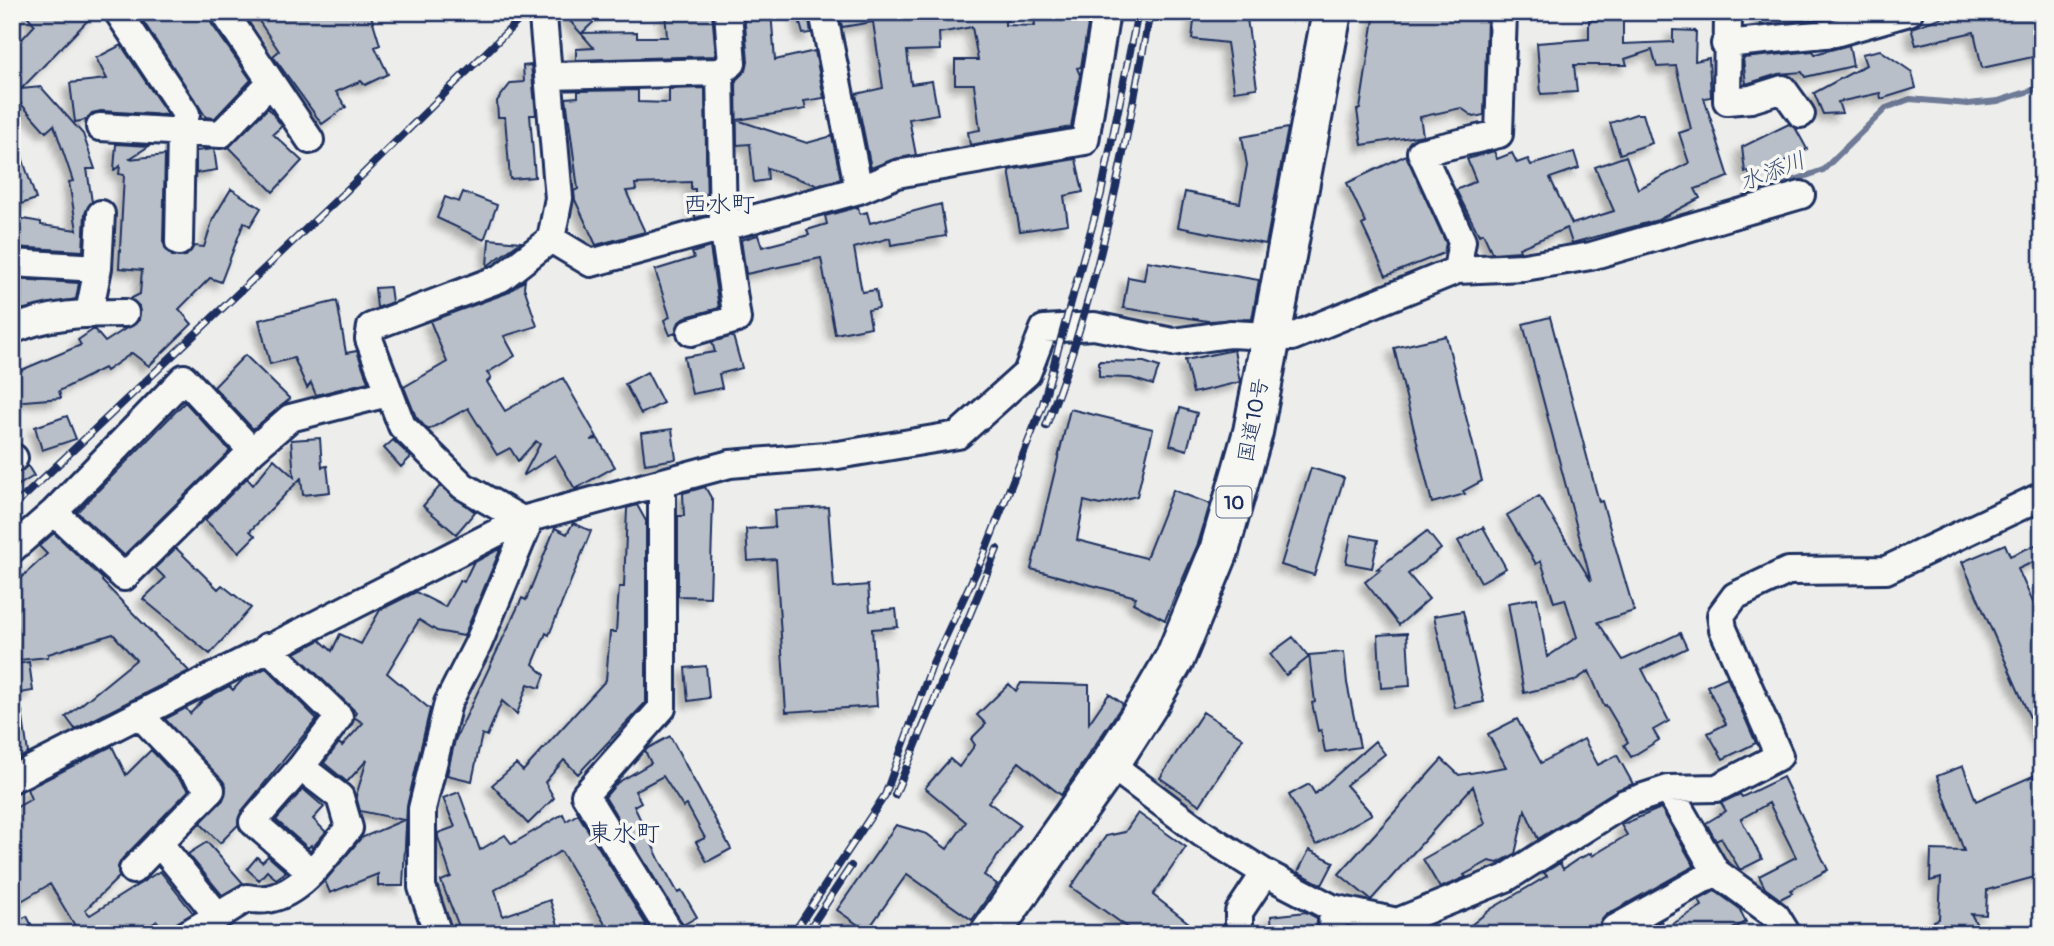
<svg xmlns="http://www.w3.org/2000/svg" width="2054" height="946" viewBox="0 0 2054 946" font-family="Pangolin,'Klee One',sans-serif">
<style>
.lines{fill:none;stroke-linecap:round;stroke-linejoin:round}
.stream{stroke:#6e7a96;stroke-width:6}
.building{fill:#b9bfc8;stroke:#1b2f5e;stroke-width:2;filter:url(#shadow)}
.minor-casing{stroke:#1b2f5e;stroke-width:32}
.highway-casing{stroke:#1b2f5e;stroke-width:44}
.minor{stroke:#f6f6f2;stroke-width:26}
.highway{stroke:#f6f6f2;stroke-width:38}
.rail-casing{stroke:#1b2f5e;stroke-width:8}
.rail{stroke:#f6f6f2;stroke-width:5;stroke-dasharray:16;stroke-linecap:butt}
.labels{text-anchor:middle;stroke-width:7;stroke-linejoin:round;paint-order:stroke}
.shield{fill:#f6f6f2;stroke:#5d6b8a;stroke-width:2}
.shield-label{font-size:19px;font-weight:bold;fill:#1b2f5e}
.street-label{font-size:21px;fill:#1b2f5e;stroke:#f6f6f2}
.water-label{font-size:23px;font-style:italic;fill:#44547a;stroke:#f6f6f2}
.quarter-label{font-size:24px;fill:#1b2f5e;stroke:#f6f6f2}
</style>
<defs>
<filter id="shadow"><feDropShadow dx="-6" dy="6" stdDeviation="3.5" flood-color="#0004"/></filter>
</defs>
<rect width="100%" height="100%" fill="#edeeec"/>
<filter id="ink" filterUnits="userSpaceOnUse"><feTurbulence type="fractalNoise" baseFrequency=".0143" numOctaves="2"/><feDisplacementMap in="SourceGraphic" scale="14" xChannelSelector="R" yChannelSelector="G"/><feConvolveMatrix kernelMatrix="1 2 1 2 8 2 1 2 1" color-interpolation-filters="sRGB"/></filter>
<g filter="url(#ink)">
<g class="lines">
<path class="stream" d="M1745,198L1823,170L1886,108L1910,99L1968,104L1998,101L2042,87"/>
</g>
<path class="building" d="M24,12H96L21,89L41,87L83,134L95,169H87L92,202L85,213L83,251L12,247V217L41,222V225L77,230L69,182L73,181L54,125L46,132L15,97L12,99V50L35,25Z
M137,12H208L211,23L251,80L215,118L206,117Z
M253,12H370L380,45L375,47L388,74L365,85L361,81L336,92L346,107L322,124L273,56L279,51Z
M562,12H604L582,33L637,32V37H667L665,12H712L716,56L576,60V49L594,48Z
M744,12H771L775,60L815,51L824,98L804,101L806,109L737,120L807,143L832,136L841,179L816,185L767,168L768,180L754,182L750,144L737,145L736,80L746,70L748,62Z
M797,12H808L811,33L803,34Z
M839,12H1009V20L1005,21V25L1035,26L1034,12H1090L1081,67L1077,68L1080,75L1071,127L970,145L968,132L980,130L974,84H955V60H978L972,27L939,33L940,50L907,51L911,84L932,81L938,114L909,119L916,155L894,159L871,168L856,94L883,88L873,22L842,27Z
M1195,12H1246L1257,88L1234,91L1227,43L1192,39Z
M1375,12H1482L1487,19L1484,115L1474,117L1461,108L1420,117L1423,135L1362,145L1357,110L1360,109Z
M1760,12H1820L1821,19L1761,25Z
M1958,12H2042V55L1982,68L1974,32L1916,45L1911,28Z
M1589,20H1623V44L1673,42V30L1696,31L1695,61L1709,58L1711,97L1704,98L1729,177L1695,189L1700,198L1658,220L1572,243L1567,228L1519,248L1520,251L1492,253L1483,233L1479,235L1456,190L1476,181L1467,159L1494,151L1497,159L1512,153L1517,163L1528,159L1531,165L1574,152L1579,168L1550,178L1572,224L1614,211L1595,167L1626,156L1638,189L1689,163L1679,133L1691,129L1676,66L1657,67L1652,50L1625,59L1627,65H1574L1577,92L1541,94L1537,43L1589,39Z
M121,45L168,115L101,111L92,113L86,120L75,122L70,83L107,79L96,58Z
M1849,45L1853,66L1805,77L1802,72L1778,74L1746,84L1743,58L1813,51L1815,54Z
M1880,50L1912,72L1916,88L1881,99L1880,93L1838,102L1842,113L1823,114L1814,93L1866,65L1862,54Z
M531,65L536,115H530L535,177L510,179L505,117H498L497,101L511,83L524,82L523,66Z
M705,88L707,215L695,218V189H691V182L635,184L636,190L626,191L645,232L596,245L575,200L574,191L578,189L566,98L578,97V91L638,90V102L669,103V89Z
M268,108L282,126L273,134L302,161L273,192L229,147Z
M1636,114H1643L1652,143L1620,154L1610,123Z
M1789,124L1796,129L1807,149L1752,179L1748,171L1745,172L1742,147Z
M1288,128L1266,244L1178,227L1185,192L1240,203L1247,165L1242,137Z
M12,136H15L36,199L12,207Z
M116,144L149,146L129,159L165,155L163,242L172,256H186L194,246L204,247L213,219L231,189L261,208L250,226L244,222L221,282L210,278L179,309L192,324L149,366L132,353L106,371L104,368L59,391L61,398L12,402V374L81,345L78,340L94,329L105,342L139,320V306L130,299L140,294L142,270L119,268L124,175L119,174L120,166L114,170Z
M214,149L217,170L196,173V151Z
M1406,155L1446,243L1444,253L1386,276L1362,225L1366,223L1347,183Z
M1076,159L1083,192L1064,196L1068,224L1020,231L1009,170Z
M463,192L497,205L484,240L437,218L445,197L459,202Z
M941,204L946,236L891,245L890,238L854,248L862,292L876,290L879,308L868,310L871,327L835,334L821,258L746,274L741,240L758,235L762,247L809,235L807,230L827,224L825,216L858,207L860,214L867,212L870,223Z
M489,239L521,242L487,266Z
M710,247L719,308L686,317L679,322L676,333L670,335L664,320L670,317L655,270L694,258L692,253Z
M1147,261L1259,280L1252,319L1208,321L1123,308L1128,277L1144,280Z
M12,279L79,283L76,299L19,310L12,309Z
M525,280L524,287L537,326L504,336L515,356L487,373L491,378L487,382L505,411L563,378L597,437L591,440L598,439L615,467L575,489L555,455L523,476L540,444L536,441L518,461L510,448L497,455L468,408L428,430L416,417L404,387L447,362L430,321L507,293Z
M390,287L392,302L377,308L375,288Z
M337,301L346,353L357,351L368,382L316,395L311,383L307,388L294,358L270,364L259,320Z
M1550,317L1599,502L1602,501L1634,611L1598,622L1623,660L1680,633L1687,648L1642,669L1669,721L1653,730L1659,740L1631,757L1624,745L1628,742L1606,705L1604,706L1589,671L1574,681L1524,693L1508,603L1537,598L1547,657L1577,637L1565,599L1554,602L1541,561L1536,564L1507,515L1539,496L1591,581L1523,324Z
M733,336L742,368L719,374L722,388L692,394L684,357L715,352L712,342Z
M1446,336L1482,481L1463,491L1465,494L1432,503L1394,348Z
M1234,350L1240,382L1193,393L1185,360Z
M245,355L290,399L253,429L214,387Z
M1099,361L1144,362L1159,367L1153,385L1131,378L1099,377Z
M647,372L663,403L641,414L625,384Z
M185,402L230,451L124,555L77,512Z
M1180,408L1197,413L1187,450L1170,445Z
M1070,409L1153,429L1137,496L1100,505L1084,501L1077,540L1146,558L1173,490L1210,504L1198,544L1165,620L1133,603L1136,597L1031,569Z
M67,416L76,439L42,450L35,427Z
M672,429L676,459L645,464L641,433Z
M320,438L322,467L327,466L330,492L303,495L301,478L250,531L255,536L239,552L205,520L247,478L253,485L274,459L294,477L291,440Z
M393,440L411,457L401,467L384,448Z
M28,466L34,476L12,489V475Z
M1311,468L1344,478L1314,575L1281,565Z
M440,486L475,512L456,534L423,506Z
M705,487L713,501L710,597L678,596V516H684L683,493Z
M637,505L646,521V702L578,774L564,760L545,782L554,798L528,824L492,785L516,764L523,771L606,680L610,632H616L619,587H624L627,508Z
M828,507L834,588L868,585L870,611L896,609L898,627L872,629L877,706L786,712L776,559L748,561L746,529L775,527L774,510Z
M573,523L591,531L549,635L546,633L533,664L545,675L540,688L528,684L517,714L502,701L487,736L482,734L472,781L447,775L455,740L522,598L526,600L555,528L567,534Z
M1483,527L1506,568L1481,582L1458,541Z
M1427,531L1441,549L1408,574L1429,599L1399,625L1365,582L1380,570L1377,569Z
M54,533L103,579L102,581L189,671L75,729L66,717L136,660L113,634L48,654V657L19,660L15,619L12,621V586L47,554L39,546Z
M1351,535L1378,540L1372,568L1346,563Z
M2042,542V558L2018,569L2042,622V745L1962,562L2005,544L2010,556Z
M176,548L218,589L222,585L251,608L210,654L143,599L165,578L155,568Z
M501,548L464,636L437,631L419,620L387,673L430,709L407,806L403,886H378V874L330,893L325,881L361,838L404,820L360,811L356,796L367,760L347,782L324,763L339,743L342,746L363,723L354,717L356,712L295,653L320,640L332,651L340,634L361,644L380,610L416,592L445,607L460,580L464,582L473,563Z
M1463,611L1484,702L1455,708L1434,616Z
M1407,633L1410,686L1381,688L1378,635Z
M1293,637L1309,657L1286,675L1270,654Z
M1344,652L1347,683L1360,747L1325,752L1321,730L1318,731L1312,703L1315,702L1309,655Z
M29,662L33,691L12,694V665Z
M706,666L709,698L688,701L685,668Z
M266,668L317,719L241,812L238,825L220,843L200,823L223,800L226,786L165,719L186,708L190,714L203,700L229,686L233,690L243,679Z
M1727,677L1756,743L1723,759L1708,733L1726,724L1707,686Z
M1021,683L1089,685V723L1109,694L1123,704L1061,795L1019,762L988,802L1020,825L984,875L997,884L972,920L907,874L867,931L837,910L896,825L927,834L947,849L966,822L925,788L950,759L959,767L975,745L971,739L986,724L977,715L1009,684L1016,691Z
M22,711L28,753L14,761L12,712Z
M1203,712L1243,738L1200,805L1160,778Z
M1517,719L1541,763L1584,739L1598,765L1617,755L1633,784L1617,790L1538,839L1525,810L1515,854L1498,863L1489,861L1464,875L1466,877L1440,888L1423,859L1485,824L1473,786L1371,900L1339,874L1442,759L1459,775L1506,767L1488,734Z
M670,736L731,849L707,862L696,842L705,838L687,805L683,807L663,776L635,791L641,802L634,806L659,859L678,893L682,891L697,917L683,925L605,797L617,783L651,763L645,751L648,748Z
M1375,741L1385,754L1346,785L1372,814L1316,845L1289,795L1309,784L1315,794Z
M112,746L126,775L151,750L189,790L122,859L118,867L119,877L85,910L90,915L160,871L193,913L165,932L157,921L137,934H80L50,884L18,903L12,893V810L31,799L27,789Z
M1963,766L1976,801L2042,772V875L1987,890L1986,915L1971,914L1982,934H1941L1934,921L1939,919L1941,878L1930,881L1931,850L1964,851L1937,776Z
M1783,777L1828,870L1790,890L1792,893L1780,899L1765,888L1759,876L1796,857L1769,803L1741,819L1762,859L1740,870L1721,838L1716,841L1706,823L1726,811L1721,803L1740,794L1742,797Z
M303,789L324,807L313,819L326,832L312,848L311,845L308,848L276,820Z
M459,792L480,850L505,835L512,844L563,814L566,821L578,814L647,926L634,934H611L561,851L495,890L503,916L550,900L559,928L539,934H462L441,881L451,877L438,837V833L455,827L443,798Z
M1661,808L1694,866L1606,915L1600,922L1599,934H1460L1491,909L1547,876L1544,873L1560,863L1563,869L1578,859L1591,853L1592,856L1627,835L1621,825Z
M1138,813L1186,847L1153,895L1203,934H1137L1071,887L1106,836L1125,832Z
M207,842L243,883L222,895L188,854Z
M1309,850L1334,862L1322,885L1298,872Z
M268,856L286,872L276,879L267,871L259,880L247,869L257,857L262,862Z
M1715,891L1739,908L1746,922L1723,934L1641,932L1661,921L1666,928L1702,906L1699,900Z
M1306,912L1317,918V934H1272L1271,916Z
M27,916L36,934H18L12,923Z"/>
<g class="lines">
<g class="minor-casing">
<path id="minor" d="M118,12L186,114L181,132L179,242
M224,12L310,140
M547,12L543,17L559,198L551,239
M823,12L859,190
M1728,12L1727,101L1751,99L1783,89L1801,114
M1725,44L1835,33L1909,12
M548,76L720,72
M100,127L221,134L271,82
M12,263L98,268
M1457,270L1462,241L1421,152L1499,134L1503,12
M89,313L98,268L101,214
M12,330C48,314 86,313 125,313
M691,332L737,319L723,225L720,72L732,63L728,12
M184,378L252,451L124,577L54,512Z
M252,451L290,418L388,393
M12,459L14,458
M662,482V708L585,795L668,929
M12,549L54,512
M267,647L339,717L301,767
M1110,764L1203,834L1265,873L1332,908L1397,922L1506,878L1625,803L1668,789L1717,788L1779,756L1723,629L1721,615L1735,596L1788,571L1886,570L2042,496
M12,779L522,520L730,464L838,455L958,435L1027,373L1044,329L1094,326L1173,342L1230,334L1292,337L1457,270L1524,267L1591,256L1801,195
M1668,789L1716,872L1776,916L1787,934
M159,843L218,916L247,898C293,909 322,859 349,828L340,797L301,767L253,822L310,871
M133,870L211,790L139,714
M1332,908L1333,934
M187,934L218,916
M438,934L422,887V809L448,703L478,644L526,529L522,520L463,486L402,426L369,339L371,327L501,278L551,239L591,263L859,190L897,174L1085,141L1106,12
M1239,934V912L1265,873
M1617,934L1614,929L1716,872"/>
</g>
<g class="highway-casing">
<path id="highway" d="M990,934L1110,764L1149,703L1175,658L1219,551L1253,432L1332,12"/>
</g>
<use href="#minor" class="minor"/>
<use href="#highway" class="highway"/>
<g class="rail-casing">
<path id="rail" d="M1046,426C1098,294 1125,151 1150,12
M12,508L346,191L527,12
M895,795L997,549
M793,934L885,795L933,663L982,559L1042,407L1101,194L1138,12
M806,934L851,866"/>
</g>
<use href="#rail" class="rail"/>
</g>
</g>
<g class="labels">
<rect class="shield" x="1216.5" y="486.5" width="35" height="31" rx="5"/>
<g class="shield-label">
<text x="1234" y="509">10</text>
</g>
<g class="street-label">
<text transform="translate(1253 420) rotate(-79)" y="7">国道10号</text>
</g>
<g class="water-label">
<text transform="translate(1772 171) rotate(-21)" y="8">水添川</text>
</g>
<g class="quarter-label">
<text x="719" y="212">西水町</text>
<text x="624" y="841">東水町</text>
</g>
</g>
<rect width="2054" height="946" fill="none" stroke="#f6f6f2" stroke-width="42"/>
<rect x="21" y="21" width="2012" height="904" fill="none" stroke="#1b2f5e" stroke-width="2.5" filter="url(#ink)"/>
</svg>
